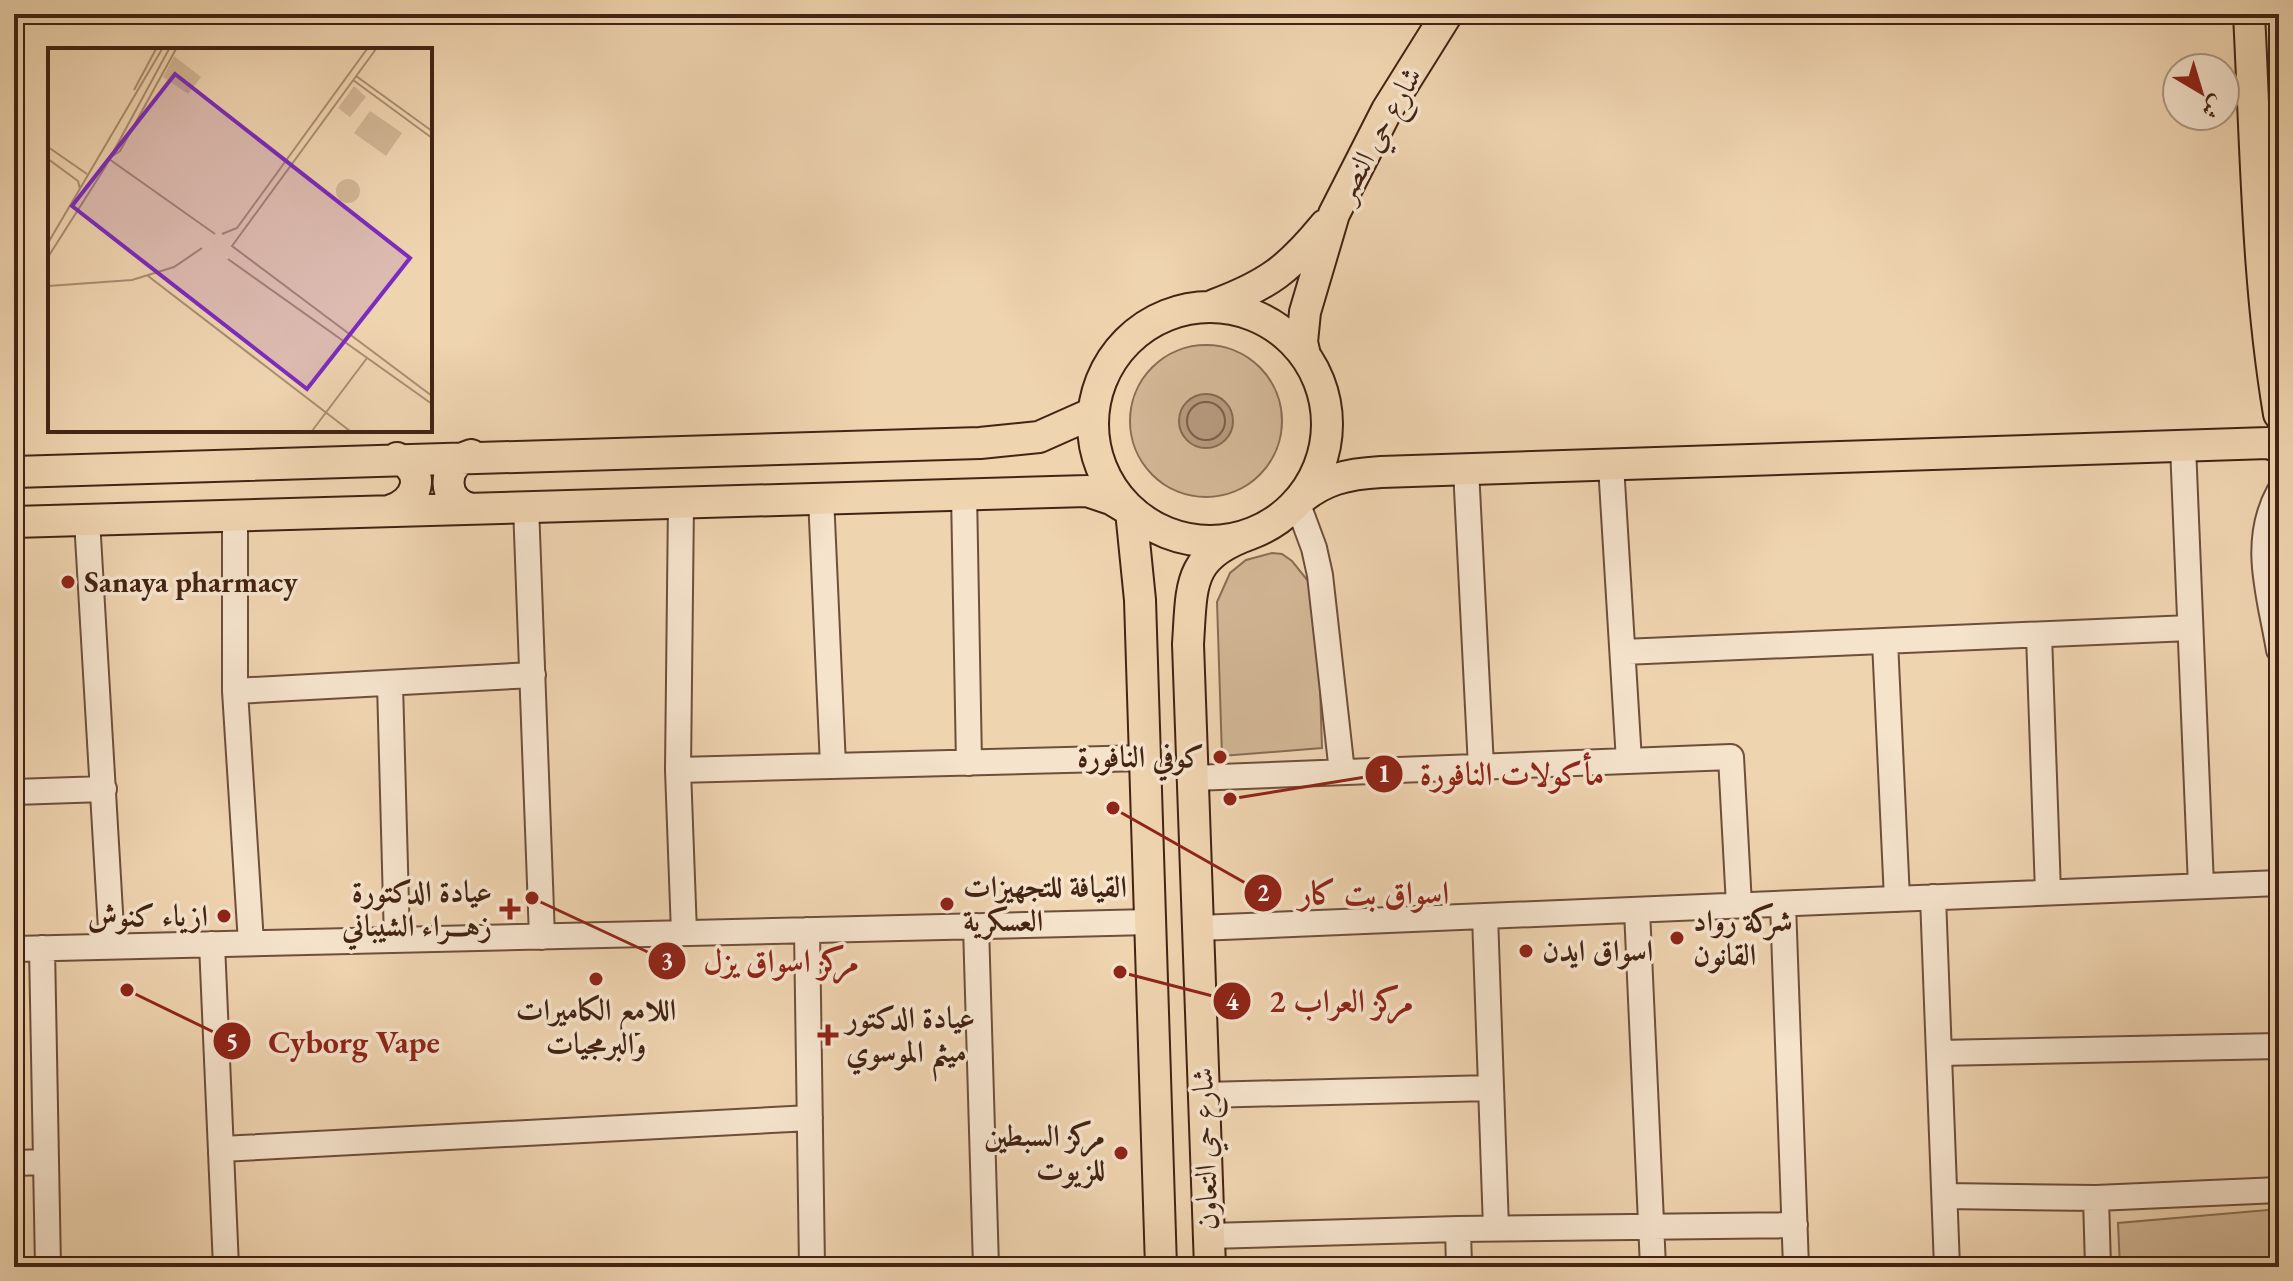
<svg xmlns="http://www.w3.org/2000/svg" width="2293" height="1281" viewBox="0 0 2293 1281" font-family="'EB Garamond',Amiri,serif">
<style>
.green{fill:#d2b695;stroke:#8a6c54;stroke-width:2}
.water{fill:#b5987b;stroke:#876951;stroke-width:2}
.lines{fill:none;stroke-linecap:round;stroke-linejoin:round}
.shore{stroke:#7c5e47;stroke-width:2}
.minor-casing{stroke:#6e4f3a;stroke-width:28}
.major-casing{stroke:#432313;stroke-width:34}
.minor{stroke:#f5e3cc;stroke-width:24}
.major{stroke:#efd4b0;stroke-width:30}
.poi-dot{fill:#8f2418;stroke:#f5e3cc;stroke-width:3}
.labels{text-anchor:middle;stroke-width:7;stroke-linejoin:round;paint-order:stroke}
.street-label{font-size:30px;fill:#432313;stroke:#f5e3cc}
.poi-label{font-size:30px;font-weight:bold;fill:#432313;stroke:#f5e3cc;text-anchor:start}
.inset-road{fill:none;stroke:#aa8d71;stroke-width:2}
.view{fill:#7b2cbf;fill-opacity:0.15;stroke:#7b2cbf;stroke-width:4}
.inset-edge{fill:none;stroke:#432313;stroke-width:4}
.leader{fill:none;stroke:#8f2418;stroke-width:3}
.callout-dot{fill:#8f2418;stroke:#f5e3cc;stroke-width:3}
.mark-label{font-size:24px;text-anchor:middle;font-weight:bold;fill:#fff}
.callout-label{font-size:32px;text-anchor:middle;font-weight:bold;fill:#8f2418;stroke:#f5e3cc;stroke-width:7;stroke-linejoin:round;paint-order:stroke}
</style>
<rect width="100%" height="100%" fill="#efd4b0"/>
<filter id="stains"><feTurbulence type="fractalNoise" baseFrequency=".0025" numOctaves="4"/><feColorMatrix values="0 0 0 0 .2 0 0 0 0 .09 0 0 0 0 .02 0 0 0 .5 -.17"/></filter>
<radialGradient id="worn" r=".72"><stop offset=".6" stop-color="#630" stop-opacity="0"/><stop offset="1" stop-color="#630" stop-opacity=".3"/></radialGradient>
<path class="green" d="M1130 421a76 76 0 1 1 152 0a76 76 0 1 1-152 0Z
M1272,553L1282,554L1292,561L1317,592L1322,748L1222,756L1217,602L1230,573L1246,560Z
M2279,1209V1267H2120L2118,1223Z"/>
<path class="water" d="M1179 421a27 27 0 1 1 54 0a27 27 0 1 1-54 0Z"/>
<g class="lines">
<path class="shore" d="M1187 421a19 19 0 1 1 38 0a19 19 0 1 1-38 0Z"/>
<g class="minor-casing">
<path id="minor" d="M2183,446L2201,886
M1611,465L1629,761
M1466,469L1481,767
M2279,492C2251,543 2270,596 2279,650
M964,493L969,763
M821,497L833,766
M681,502L678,770L684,933
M1297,502L1314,548L1320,575L1342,772
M526,506L542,937
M235,515V691L251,943
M87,520L112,946
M2039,635L2048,892
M1885,641L1897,899
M1623,652L2190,628
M390,684L397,940
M235,691L533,675
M678,770L1145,758
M1193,778L1731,757L1739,905
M14,792L104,789
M1933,897L1947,1267
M1783,904L1796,1267
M1637,910L1653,1267
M1485,916L1496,1228
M976,926L986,1267
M1198,928L2279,883
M807,930L812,1267
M212,944L226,1267
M42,948L48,1267
M14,949L1150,922
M1939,1053L2279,1046
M1204,1095L1491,1088
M221,1149L810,1118
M14,1163L46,1162
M1945,1196L2096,1198L2279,1190
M2096,1198L2098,1267
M1458,1229L1459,1267
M1209,1236L1458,1229L1795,1225"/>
</g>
<g class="major-casing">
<path id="major" d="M2249,14C2256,148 2257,282 2279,414
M1214,305C1268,285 1289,269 1325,225
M1093 424a117 117 0 1 1 234 0a117 117 0 1 1-234 0Z
M1305,355L1302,342L1305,312L1334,214L1387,110L1447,14
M471,455C441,464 441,501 471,509
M14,472C336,460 658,451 980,443L1039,437L1093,413
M1297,502C1323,479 1347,474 1381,472L2268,443L2279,447
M389,511C418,503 428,471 397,458
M14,522L1087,491L1111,499L1131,511L1140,600L1161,1267
M1210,1267L1188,644C1192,585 1187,556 1250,534"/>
</g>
<use href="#minor" class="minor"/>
<use href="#major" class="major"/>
</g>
<g class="poi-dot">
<circle cx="68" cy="582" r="8"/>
<circle cx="1220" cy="757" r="8"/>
<circle cx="947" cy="904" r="8"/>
<path d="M506 897h8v8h8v8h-8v8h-8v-8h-8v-8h8z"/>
<circle cx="224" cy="916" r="8"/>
<circle cx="1677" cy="938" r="8"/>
<circle cx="1526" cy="951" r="8"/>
<circle cx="596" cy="979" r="8"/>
<path d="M824 1023h8v8h8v8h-8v8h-8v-8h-8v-8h8z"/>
<circle cx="1121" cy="1153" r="8"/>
</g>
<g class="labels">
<g class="street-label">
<text transform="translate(1378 134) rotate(-61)" y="10">شارع حي النصر</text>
<text transform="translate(1205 1149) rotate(-92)" y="10">شارع حي التعاون</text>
</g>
<g class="poi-label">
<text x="84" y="592">Sanaya pharmacy</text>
<text x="1204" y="767" text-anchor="end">كوفي النافورة</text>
<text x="963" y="897">القيافة للتجهيزات<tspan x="963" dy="34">العسكرية</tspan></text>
<text x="492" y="902" text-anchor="end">عيادة الدكتورة<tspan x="492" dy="34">زهـــراء الشيباني</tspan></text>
<text x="208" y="926" text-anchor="end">ازياء كنوش</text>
<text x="1693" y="931">شركة رواد<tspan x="1693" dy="34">القانون</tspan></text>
<text x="1542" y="961">اسواق ايدن</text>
<text x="596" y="1020" text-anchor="middle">اللامع الكاميرات<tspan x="596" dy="34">والبرمجيات</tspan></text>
<text x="846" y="1028">عيادة الدكتور<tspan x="846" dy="34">ميثم الموسوي</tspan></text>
<text x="1105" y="1146" text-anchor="end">مركز السبطين<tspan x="1105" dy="34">للزيوت</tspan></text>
</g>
</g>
<g transform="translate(48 48)">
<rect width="384" height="384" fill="#efd4b0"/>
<path d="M126,8L153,29L140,46L115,29ZM306,38L318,49L302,69L290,60ZM322,63L354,85L338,108L306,85ZM288 143a12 12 0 1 1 24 0a12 12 0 1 1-24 0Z" fill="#d2b695"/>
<path class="inset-road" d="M328,1L184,198L384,348M308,28L384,83M305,32L384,90M86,42L108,1M0,99L39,126M63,109L72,103L128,1M0,111L30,133L32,141M61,111L167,186M174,186L189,180L319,1M0,195L114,1M0,209L56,121L121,1M180,211L384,356M100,228L302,383M0,238L84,232L126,219L154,200M264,383L319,310"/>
<path class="view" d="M127,26L362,210L259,341L24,158Z"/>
<rect width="384" height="384" class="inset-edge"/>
</g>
<path class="leader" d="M1230 799L1384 774M1113 808L1263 893M532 898L667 961M1120 972L1232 1001M127 990L232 1041"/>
<g class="callout-dot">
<circle cx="1230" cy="799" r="8"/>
<circle cx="1113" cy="808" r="8"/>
<circle cx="532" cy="898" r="8"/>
<circle cx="1120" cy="972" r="8"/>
<circle cx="127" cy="990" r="8"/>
<circle cx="1384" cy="774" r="20"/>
<circle cx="1263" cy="893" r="20"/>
<circle cx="667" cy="961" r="20"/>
<circle cx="1232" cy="1001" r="20"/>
<circle cx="232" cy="1041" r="20"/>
</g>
<g class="mark-label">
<text x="1384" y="782">1</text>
<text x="1263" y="901">2</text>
<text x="667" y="969">3</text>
<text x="1232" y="1010">4</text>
<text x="232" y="1050">5</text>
</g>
<g class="callout-label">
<text x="1512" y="785">مأكولات النافورة</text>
<text x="1374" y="904">اسواق بت كار</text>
<text x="781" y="972">مركز اسواق يزل</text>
<text x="1341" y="1012">مركز العراب 2</text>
<text x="354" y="1053">Cyborg Vape</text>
</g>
<rect width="2293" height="1281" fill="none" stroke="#efd4b0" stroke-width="48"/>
<rect x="16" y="16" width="2261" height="1249" fill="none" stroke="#432313" stroke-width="4"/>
<rect x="24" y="24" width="2245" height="1233" fill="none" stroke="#432313" stroke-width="2"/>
<g transform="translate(2201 92) rotate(142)"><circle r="38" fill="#f5e3cc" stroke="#ae9682" stroke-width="2"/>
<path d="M0-6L14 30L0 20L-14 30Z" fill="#8f2418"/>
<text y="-12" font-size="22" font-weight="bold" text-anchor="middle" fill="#432313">ش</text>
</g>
<rect width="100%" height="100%" filter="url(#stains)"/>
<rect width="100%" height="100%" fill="url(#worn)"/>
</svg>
